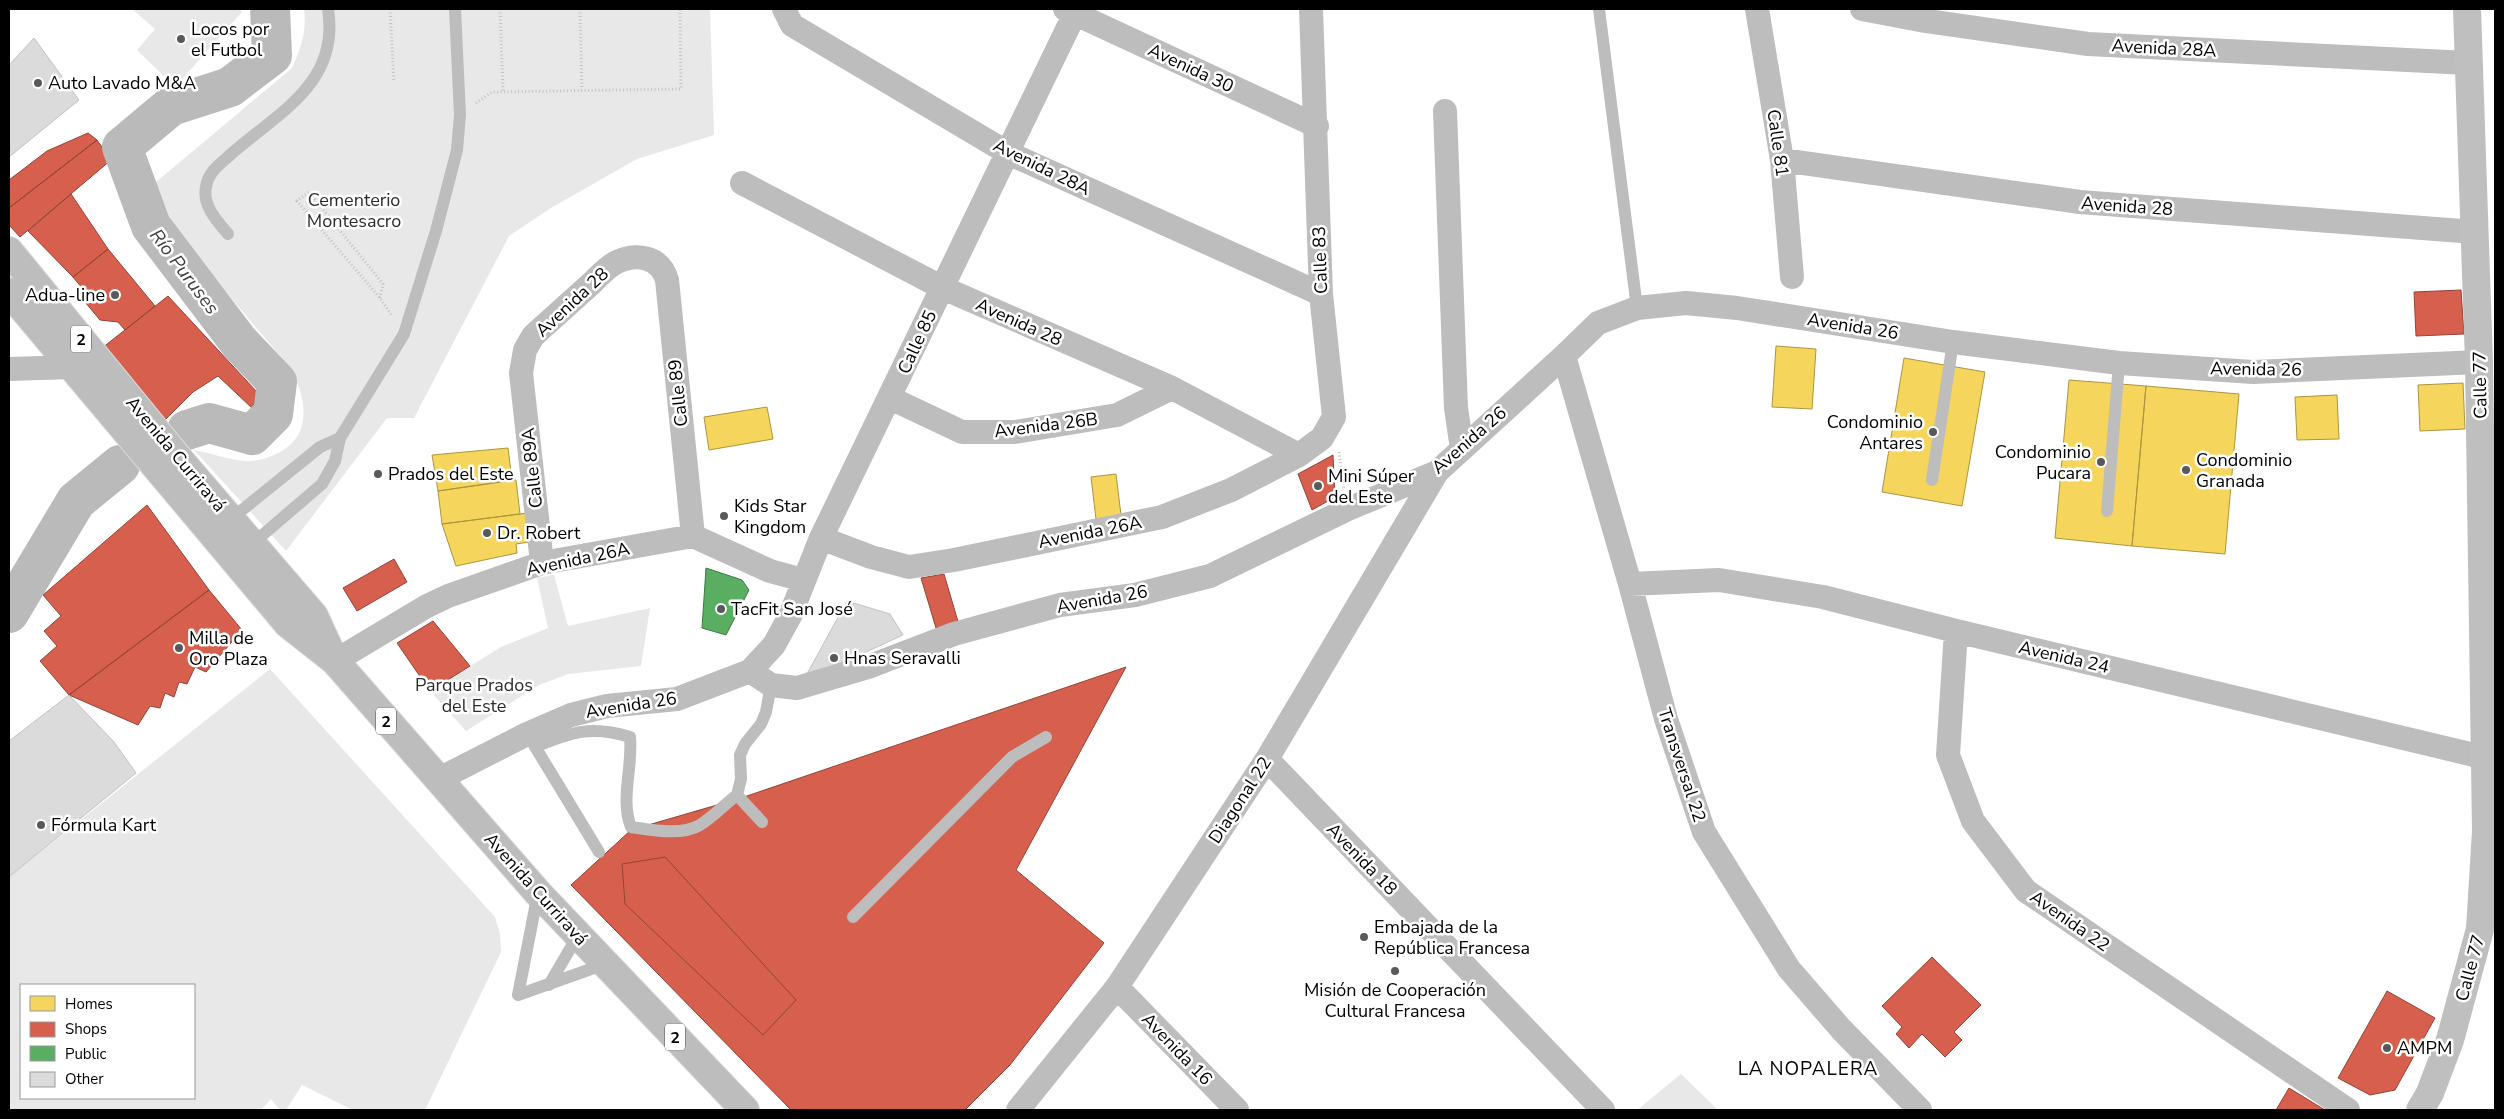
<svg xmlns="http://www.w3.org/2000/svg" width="2504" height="1119" viewBox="0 0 2504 1119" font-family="'Nunito Sans',sans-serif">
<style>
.green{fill:#e8e8e8;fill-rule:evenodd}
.homes{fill:#f6d55c;stroke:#ac9540}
.shops{fill:#d6604d;stroke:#964336}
.public{fill:#5aae61;stroke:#3f7a44}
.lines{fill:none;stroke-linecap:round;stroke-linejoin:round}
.river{stroke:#bababa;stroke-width:40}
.building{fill:#dbdbdb;stroke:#c3c3c3}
.highway-casing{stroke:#dbdbdb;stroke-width:30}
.path{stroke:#c2c2c2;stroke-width:3;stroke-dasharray:1 2.5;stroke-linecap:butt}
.lane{stroke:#bdbdbd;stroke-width:12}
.street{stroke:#bdbdbd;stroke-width:24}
.secondary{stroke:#bfbfbf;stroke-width:28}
.highway{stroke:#bdbdbd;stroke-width:28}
.poi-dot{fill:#595959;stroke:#fff;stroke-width:2}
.labels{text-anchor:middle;stroke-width:5;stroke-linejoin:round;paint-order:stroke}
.shield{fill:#fff;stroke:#4c4c4c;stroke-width:1}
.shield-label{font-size:16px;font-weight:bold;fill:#000}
.poi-label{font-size:18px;fill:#000;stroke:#fff;text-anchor:start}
.street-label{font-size:18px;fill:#000;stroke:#fff}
.park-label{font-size:18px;fill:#2c2c2c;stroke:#fff}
.water-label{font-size:19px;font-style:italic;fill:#3d3d3d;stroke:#fff}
.neighbourhood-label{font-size:19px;letter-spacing:1px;fill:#000;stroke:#fff}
</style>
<rect width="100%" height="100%" fill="#fff"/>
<path class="green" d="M132,9H239L242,12L175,87L137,50L155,29Z
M304,9H710L714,135L637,159L551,208L509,236L414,418H387L286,551L194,450C210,453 227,459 243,461C256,462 269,458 280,452C313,434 306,398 291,369L143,193L292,68C301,48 307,31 304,9Z
M554,575L568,626L650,608L641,666L568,674L539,685L466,731L430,691L501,647L548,628L537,578Z
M270,669L495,917L500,934L501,952L425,1110H353L302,1085L286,1110H280L271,1099L261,1110H9V877ZM194,985V1098H21V985Z
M1681,1074L1718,1110H1637Z"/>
<path class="homes" d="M1776,346L1816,349L1812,409L1772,407Z
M1904,358L1985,372L1962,506L1882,492Z
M2069,380L2146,386L2132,546L2055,538Z
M2463,383L2465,429L2420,431L2418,385Z
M2146,386L2239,394L2225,554L2132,546Z
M2337,395L2339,439L2297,440L2295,397Z
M767,407L773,439L709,450L704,417Z
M508,448L512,480L438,491L432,455Z
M1116,474L1121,515L1096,519L1091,477Z
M516,480L520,514L442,524L438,491Z
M528,513L530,542L516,544L517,553L456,566L442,524Z"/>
<path class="shops" d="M88,133L97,140L9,208V180L47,151Z
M97,140L111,160L20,237L9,225V208Z
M71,194L108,249L73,277L28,231Z
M108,249L155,306L125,330L118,322L100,320L85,302L82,288L73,277Z
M2461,290L2464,334L2416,336L2414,292Z
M168,296L257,392L253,409L218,376L193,392L163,422L102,348Z
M1333,455L1335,497L1312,510L1298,474Z
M147,505L209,590L69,695L40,661L57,646L44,631L61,616L43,595Z
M394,559L407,582L357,611L343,588Z
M944,574L959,625L936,628L921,578Z
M209,590L242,630L206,672L195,667L187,684L179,682L174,697L165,693L160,708L150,706L138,725L69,695Z
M433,621L470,666L430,691L397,643Z
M1126,667L1016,870L1104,943L1010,1065L965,1110H791L571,885L631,830L741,798Z
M665,857L796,1000L763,1035L625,904L622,864Z
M1932,957L1981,1005L1954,1032L1962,1040L1945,1057L1922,1034L1909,1048L1896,1034L1902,1027L1882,1006Z
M2387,991L2435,1018L2395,1090L2370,1095L2338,1078Z
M2289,1088L2325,1110H2276Z"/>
<path class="public" d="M706,568L742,580L749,590L726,635L702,628Z"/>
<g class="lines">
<path class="river" d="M187,430L209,423L252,435L273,414L277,382L239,342L151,226L122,147L171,106L230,87L272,55L270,9
M9,613L76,501L120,465"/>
</g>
<path class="building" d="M34,38L79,100L9,157V65Z
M847,601L890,614L903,635L803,681Z
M69,695L114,742L136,773L9,877V741Z"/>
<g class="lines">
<g class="highway-casing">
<path id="highway" d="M9,251L179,459L314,616L332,655
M9,292L288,624L335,661L538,893L745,1110"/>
</g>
<path class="path" d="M390,9L394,82
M500,9L503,91
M580,9L582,89
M476,103L492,92L681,89L680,9
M380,298L383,284L309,192L297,201L380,298L392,316
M1339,452L1344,488"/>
<path class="lane" d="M1599,9L1637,308
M228,234C217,221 202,205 206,187C208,172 220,164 230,155C279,112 340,83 328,9
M1932,480L1953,342
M2107,511L2119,363
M231,519L320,447L340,438
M252,544L322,484L335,461L340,438L404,334L436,231L457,150L460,115L455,9
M531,740L599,852
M535,747C571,732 592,725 630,737C633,766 620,800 631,827C652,830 681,836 700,825C713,817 725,804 737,795L762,822
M737,795L741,779L740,755L745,744L761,724L766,712L771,685
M538,893L518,995L605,964
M853,917L1012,757L1046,737
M549,985L578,935"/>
<path class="street" d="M784,9L792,25L1008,153L1321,294
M1065,9L1317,126
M1757,9L1782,160L1792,277
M1862,9L1920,20L2088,44L2468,63
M1445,111L1456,408L1462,449
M1782,160L2080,202L2475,232
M742,183L943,288L1172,388L1299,455
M1564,356L1630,584L1666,719L1704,832L1789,969L1841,1029L1920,1110
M9,369L73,367
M890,398L962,432H1015L1117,415L1172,388
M821,538L871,557L909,567L954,560L1162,517L1231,490L1299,455L1322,438L1334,417L1321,294L1311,9
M542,563L521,373L525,350L533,336C553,318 573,300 593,282C600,275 608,266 617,262C636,253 660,256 667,280L693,536
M1630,584L1719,580L1823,597L1956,631L2495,760
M1956,631L1948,755L1973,821L2026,891L2348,1110
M335,661L427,606L448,596L542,563L693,536L770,571L803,580
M750,671L771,685L797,688L868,667L954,634L1060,605L1135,595L1210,576L1348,509L1437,472L1564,356L1598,323L1637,308L1686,303L1737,308L1953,342L2119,363L2253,372L2479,362
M1267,759L1603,1110
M437,780L527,734L571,715L607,706L677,699L750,671L774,645L790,616L821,538L1077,9
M1117,987L1237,1110
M1018,1110L1117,987L1267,759L1437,472"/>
<path class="secondary" d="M2420,1110L2430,1093L2450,1040L2480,929L2486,831L2479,362L2467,9"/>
<use href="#highway" class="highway"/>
</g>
<g class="poi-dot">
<circle cx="181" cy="39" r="5"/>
<circle cx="38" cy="83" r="5"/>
<circle cx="115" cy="295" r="5"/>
<circle cx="1933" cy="432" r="5"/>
<circle cx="2101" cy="462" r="5"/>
<circle cx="2186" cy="470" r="5"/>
<circle cx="378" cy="474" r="5"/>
<circle cx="1318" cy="486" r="5"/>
<circle cx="724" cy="516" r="5"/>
<circle cx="487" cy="533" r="5"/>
<circle cx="721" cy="609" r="5"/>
<circle cx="179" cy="648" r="5"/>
<circle cx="834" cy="658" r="5"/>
<circle cx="41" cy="825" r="5"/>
<circle cx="1364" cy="937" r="5"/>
<circle cx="1395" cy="971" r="5"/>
<circle cx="2387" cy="1048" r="5"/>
</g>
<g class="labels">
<g class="shield">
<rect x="71" y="325.5" width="20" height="27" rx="4"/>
<rect x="376" y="707.5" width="20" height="27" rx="4"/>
<rect x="665" y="1023.5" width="20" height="27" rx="4"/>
</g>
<g class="shield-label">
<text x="81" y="345">2</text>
<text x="386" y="727">2</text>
<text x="675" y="1043">2</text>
</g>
<g class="poi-label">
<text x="191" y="35">Locos por<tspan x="191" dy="21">el Futbol</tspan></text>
<text x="48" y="89">Auto Lavado M&amp;A</text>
<text x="105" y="301" text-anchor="end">Adua-line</text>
<text x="1923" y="428" text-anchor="end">Condominio<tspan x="1923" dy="21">Antares</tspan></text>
<text x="2091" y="458" text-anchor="end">Condominio<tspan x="2091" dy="21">Pucara</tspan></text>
<text x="2196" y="466">Condominio<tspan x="2196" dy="21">Granada</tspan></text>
<text x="388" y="480">Prados del Este</text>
<text x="1328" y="482">Mini Súper<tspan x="1328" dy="21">del Este</tspan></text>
<text x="734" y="512">Kids Star<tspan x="734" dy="21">Kingdom</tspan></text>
<text x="497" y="539">Dr. Robert</text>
<text x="731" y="615">TacFit San José</text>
<text x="189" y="644">Milla de<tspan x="189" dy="21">Oro Plaza</tspan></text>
<text x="844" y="664">Hnas Seravalli</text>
<text x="51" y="831">Fórmula Kart</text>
<text x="1374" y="933">Embajada de la<tspan x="1374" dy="21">República Francesa</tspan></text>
<text x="1395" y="996" text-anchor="middle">Misión de Cooperación<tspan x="1395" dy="21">Cultural Francesa</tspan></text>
<text x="2397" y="1054">AMPM</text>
</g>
<g class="street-label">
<text transform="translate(2164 48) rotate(3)" y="6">Avenida 28A</text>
<text transform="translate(1191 68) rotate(25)" y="6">Avenida 30</text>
<text transform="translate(1778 143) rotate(82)" y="6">Calle 81</text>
<text transform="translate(1042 167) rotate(26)" y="6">Avenida 28A</text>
<text transform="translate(2127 206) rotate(4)" y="6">Avenida 28</text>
<text transform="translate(1320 260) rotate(-92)" y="6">Calle 83</text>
<text transform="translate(572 302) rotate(-43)" y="6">Avenida 28</text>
<text transform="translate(1019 322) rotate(24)" y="6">Avenida 28</text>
<text transform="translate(1853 326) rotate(9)" y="6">Avenida 26</text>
<text transform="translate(917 342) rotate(-65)" y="6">Calle 85</text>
<text transform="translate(2256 369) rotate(1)" y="6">Avenida 26</text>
<text transform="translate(2480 385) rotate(-91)" y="6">Calle 77</text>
<text transform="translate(678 393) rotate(-96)" y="6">Calle 89</text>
<text transform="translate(1046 425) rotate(-7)" y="6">Avenida 26B</text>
<text transform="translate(1469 440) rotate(-41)" y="6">Avenida 26</text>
<text transform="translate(176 454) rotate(50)" y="6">Avenida Curriravá</text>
<text transform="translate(532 468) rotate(-96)" y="6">Calle 89A</text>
<text transform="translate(1090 532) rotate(-11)" y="6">Avenida 26A</text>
<text transform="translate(578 559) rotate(-12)" y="6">Avenida 26A</text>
<text transform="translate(1102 599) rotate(-10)" y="6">Avenida 26</text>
<text transform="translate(2064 657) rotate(13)" y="6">Avenida 24</text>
<text transform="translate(631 705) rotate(-9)" y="6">Avenida 26</text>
<text transform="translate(1682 765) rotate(72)" y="6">Transversal 22</text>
<text transform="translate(1240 800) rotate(-57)" y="6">Diagonal 22</text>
<text transform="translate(1362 859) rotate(46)" y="6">Avenida 18</text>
<text transform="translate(536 889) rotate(48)" y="6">Avenida Curriravá</text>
<text transform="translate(2070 921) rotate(35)" y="6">Avenida 22</text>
<text transform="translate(2470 968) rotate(-75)" y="6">Calle 77</text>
<text transform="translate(1177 1049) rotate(46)" y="6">Avenida 16</text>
</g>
<g class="park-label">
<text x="354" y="206">Cementerio<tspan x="354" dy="21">Montesacro</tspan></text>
<text x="474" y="691">Parque Prados<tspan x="474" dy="21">del Este</tspan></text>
</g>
<g class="water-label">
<text transform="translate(185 271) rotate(53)" y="7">Río Puruses</text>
</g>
<g class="neighbourhood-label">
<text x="1808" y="1075">LA NOPALERA</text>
</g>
</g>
<rect width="2504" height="1119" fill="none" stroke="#000000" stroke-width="20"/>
<rect x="20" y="984" width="175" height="115" fill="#ffffff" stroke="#999999"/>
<rect x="30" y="996" width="25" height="15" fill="#f6d55c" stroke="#999999"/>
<text x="65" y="1009" font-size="15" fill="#000000">Homes</text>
<rect x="30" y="1022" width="25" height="15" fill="#d6604d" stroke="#999999"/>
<text x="65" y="1034" font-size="15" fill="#000000">Shops</text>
<rect x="30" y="1046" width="25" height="15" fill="#5aae61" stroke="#999999"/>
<text x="65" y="1059" font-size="15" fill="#000000">Public</text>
<rect x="30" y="1072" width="25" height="15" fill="#dbdbdb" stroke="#999999"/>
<text x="65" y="1084" font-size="15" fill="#000000">Other</text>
</svg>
